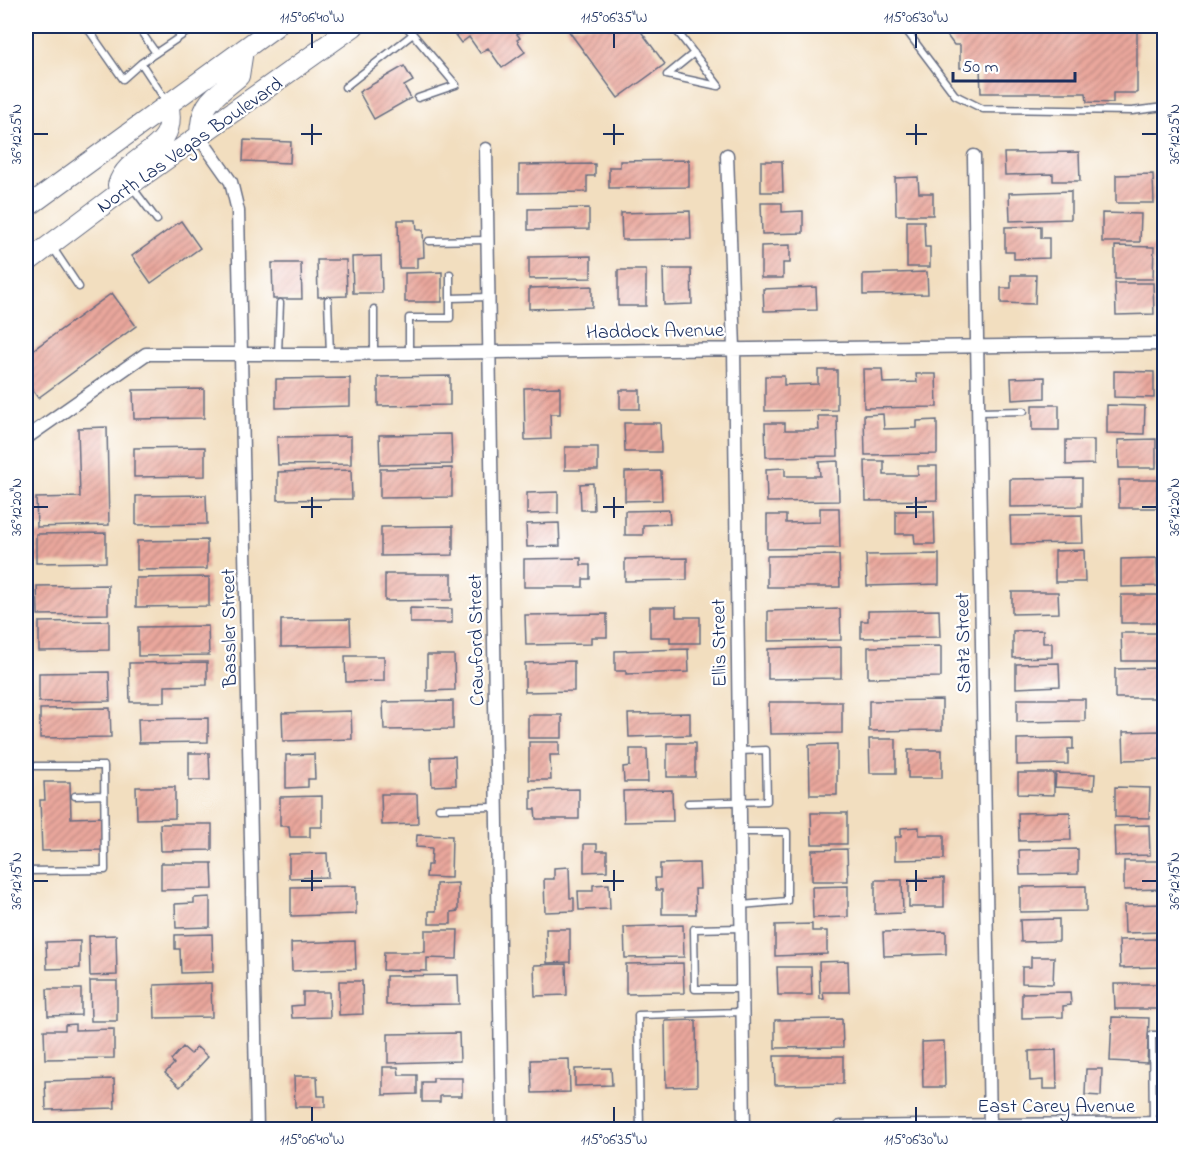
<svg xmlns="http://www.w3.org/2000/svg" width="1190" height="1155" viewBox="0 0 1190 1155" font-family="'Indie Flower',sans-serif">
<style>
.building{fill:url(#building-hatch)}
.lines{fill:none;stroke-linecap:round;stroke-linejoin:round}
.lane-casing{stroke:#666c80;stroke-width:9}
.street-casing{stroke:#666c80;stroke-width:15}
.secondary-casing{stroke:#666c80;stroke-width:21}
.primary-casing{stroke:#666c80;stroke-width:22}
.lane{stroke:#fff;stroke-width:6}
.street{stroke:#fff;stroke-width:12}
.secondary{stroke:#fff;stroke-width:18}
.primary{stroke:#fff;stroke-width:20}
.ticks{fill:none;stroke:#1b2f5e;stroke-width:2}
.labels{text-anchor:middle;stroke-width:4.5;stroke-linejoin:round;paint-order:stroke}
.street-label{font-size:20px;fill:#1b2f5e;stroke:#fff}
.neatline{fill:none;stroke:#1b2f5e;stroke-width:2}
.ticks-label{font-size:15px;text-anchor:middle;fill:#1b2f5e}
</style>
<defs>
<pattern id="building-hatch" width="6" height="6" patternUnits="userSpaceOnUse" patternTransform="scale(1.5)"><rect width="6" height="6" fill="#eaa79c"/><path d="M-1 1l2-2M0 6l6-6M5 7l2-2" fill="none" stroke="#bd8882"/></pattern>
</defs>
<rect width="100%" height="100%" fill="#fff"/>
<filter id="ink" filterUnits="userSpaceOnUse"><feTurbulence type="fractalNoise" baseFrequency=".0167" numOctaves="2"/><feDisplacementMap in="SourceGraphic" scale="12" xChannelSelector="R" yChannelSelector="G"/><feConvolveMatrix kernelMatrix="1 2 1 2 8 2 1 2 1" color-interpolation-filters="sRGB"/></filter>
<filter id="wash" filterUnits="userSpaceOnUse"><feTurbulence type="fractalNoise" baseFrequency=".008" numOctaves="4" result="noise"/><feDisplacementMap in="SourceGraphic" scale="24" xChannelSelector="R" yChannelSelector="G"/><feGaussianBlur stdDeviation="1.35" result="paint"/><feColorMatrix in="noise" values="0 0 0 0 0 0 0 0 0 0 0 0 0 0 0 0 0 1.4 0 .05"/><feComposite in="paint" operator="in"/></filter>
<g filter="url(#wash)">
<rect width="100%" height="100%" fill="#f2debf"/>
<g id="blocks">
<path class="building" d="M459,26H521L523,29L517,34L520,38L517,40L525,52L502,68L488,48L480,53L469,37L461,43L452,31Z
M565,26H637L665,64L618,98Z
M940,26H1137V93H1113V103L1087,102L1086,93H981L980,68H960V45H954Z
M404,66L413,81L404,86L411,98L374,119L359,92Z
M244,140L291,142L290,163L243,161Z
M1079,152L1080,181H1053V174L1005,175L1004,153Z
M689,160V187L609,188V167H620V161Z
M761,161H782L783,192H761Z
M595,164V176H587V192L519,193V165Z
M1153,174L1154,203H1116V175Z
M918,177L919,193H933V215H896L895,178Z
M1071,191V219L1010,221L1009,193Z
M761,203H782V212L803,211V233L762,234Z
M589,208V229L528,230V209Z
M690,211L691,239L622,240L621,213Z
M1102,213L1141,214L1140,242H1102Z
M398,220H416L417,230H423L424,257L417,258V268H399Z
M181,221L200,248L151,283L132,256Z
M907,221H924L925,247H930V267H907Z
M1041,226V238H1049V258L1014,259V252H1005V227Z
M790,245V263H783V278H761V246Z
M1115,246L1154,247L1153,279H1115Z
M381,256L382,293H353L352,257Z
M591,256V278L529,279V257Z
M317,260H346L347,296L318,297Z
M272,263H301L302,299H273Z
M663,269H691L692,304L664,305Z
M618,270H646V306H618Z
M442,272V302H405V273Z
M927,272L928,294L863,295V274Z
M1011,275H1036L1035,304L1001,303V288H1011Z
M1115,283H1153L1154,314L1116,315Z
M592,286V307L529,309V288Z
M816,287L817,310L764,311L763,289Z
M112,293L136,326L38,398L26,381V355Z
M863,369H882L883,383L917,382L916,374H936L937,407L864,408Z
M818,370H837V410L765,411V376H784V385L818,384Z
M1114,371L1154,372V398L1114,397Z
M450,376V405L378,406V377Z
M1045,377V398L1012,400L1011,378Z
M350,378V406L276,408V379Z
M560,387V414H550L551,439L525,440L524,388Z
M204,389V418L134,419L133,390Z
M620,390H640V409H620Z
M1032,405H1059V430H1032Z
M1107,405L1145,406L1144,434L1107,433Z
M883,414L884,429L917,428V421L937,420V454L865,455L864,415Z
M818,416H837L838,456L766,457L765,423H785V430H819Z
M624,423H660L661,452H625Z
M107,427L109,525L37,527L36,498L80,497L78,428Z
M451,434L452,464L380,465L379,435Z
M351,436V464L278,465L277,437Z
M1156,439V468H1119L1118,440Z
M1066,440H1094V464L1066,465Z
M205,447V476L134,477V448Z
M565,447H598V470H565Z
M838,461L839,501L767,502L766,469L785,468V476H820L819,462Z
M865,461H884V475H918V466H937V500L866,501Z
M452,468V497L380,498V469Z
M351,470L352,499L278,500V472Z
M661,471L662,500L625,501V472Z
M1082,478V506L1010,507V479Z
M1119,480H1157V508H1119Z
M593,483L594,510H581L580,484Z
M558,492V513L527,514V493Z
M206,495L207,524L136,525V496Z
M820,508H839L840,548L767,549V515H786V523L820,522Z
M669,510L670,524L643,525V535H625V511Z
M896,511H934L935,544H915L914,534H896Z
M1082,515L1083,543L1011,544L1010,516Z
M559,523L560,546L527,547L526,524Z
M453,526V555L381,556V527Z
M106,533V562L36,563V534Z
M207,540V569L137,570V541Z
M1084,550L1085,582H1055V551Z
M939,554V584L867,586L866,555Z
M839,555L840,587H767V556Z
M581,558V565H590V579H583V587H524V559Z
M687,558V580L625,581V559Z
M1157,558L1158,586L1121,587V559Z
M385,574H452V600L385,601Z
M209,577V606L136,607V578Z
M108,585V614L38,615L37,586Z
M1012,592H1058L1059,613L1012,614Z
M1121,595H1158V623H1121Z
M650,607H676V617H700V643H670V637H650Z
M410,608L452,609V623H410Z
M840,609L841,640L768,641V611Z
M939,610L940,637L861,638V621H868V611Z
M607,614V637H591V644L526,645L525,615Z
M350,619L351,646L281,647V620Z
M109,621V650L39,651V622Z
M208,626L209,655L138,656V627Z
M1043,630V643H1052V657L1013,658V631Z
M1121,633H1159V661H1122Z
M941,646V677L868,678V647Z
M841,647V678L768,679V649Z
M688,649L689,672L626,674V671H615V651Z
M427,655H454L455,690L427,691Z
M345,656H384V681L346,682Z
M574,661V691L525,692V663Z
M207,662V685L165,686V702H130L129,663Z
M1059,663L1060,686L1016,688V664Z
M1159,668V698H1115V669Z
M109,672L110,701L39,702V673Z
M1017,699H1085V721L1017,722Z
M942,700V730L869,731V701Z
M453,701V729L384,730L383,702Z
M769,702H842V733L770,734Z
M110,708L111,737L40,738V709Z
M351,711L352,739L283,741L282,713Z
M690,713V735L629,737L628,714Z
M528,715H562V738H528Z
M208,718V742L139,743L138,719Z
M1160,731L1161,759L1124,760L1123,732Z
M1073,738V749H1068V764L1017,765V739Z
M869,739H896V773H870Z
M529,742H559V755H550L551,780H529Z
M667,743H695V777H667Z
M837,744V795H810L809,745Z
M630,749H647L648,782H624L623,767L630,766Z
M908,750H942V778H908Z
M189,753H209L210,780H189Z
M314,754L315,779H308V787L286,788V755Z
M455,756L456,785L432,786L431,757Z
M1018,773H1054V795L1018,794Z
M1056,773L1095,774L1094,789L1055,787Z
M44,782H70L71,818L103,817L104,850L42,851L40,800H45Z
M136,787H175V818L137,819Z
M1115,787L1150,788L1149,818L1115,817Z
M579,789V819H536L535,809H531V790Z
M672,790L673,821L624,822L623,791Z
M381,794H417L418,824L382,825Z
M322,796V827H310V837H290L289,826H280V797Z
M1070,812L1071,840L1019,841L1018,813Z
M811,813H847V844H812Z
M160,824H212V850L161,851Z
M1149,825L1150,855L1115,856L1114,826Z
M919,827V835H944V859L895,860V837H901V828Z
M417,835L452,836L451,878L426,877L427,865H431L432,848L416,847Z
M584,844H597V851H607V871L584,872Z
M847,849L848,881H812V850Z
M1078,849V874L1020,875L1019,850Z
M327,853L328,877L289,878V854Z
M1124,861H1162L1163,889L1124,890Z
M161,863H212L213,889L161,890Z
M699,863L700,889H695L696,914H662V890H656L655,878H660V864Z
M569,867L570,898H574V911L545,912L544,879H554V868Z
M944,878V907H909V879Z
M875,880H902L903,913L875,914Z
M458,883V911L451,912V924H429V911H436V884Z
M609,884L610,909L579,910L578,891H593V885Z
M356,886V914L291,916V887Z
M848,886V917L813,918L812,887Z
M1086,886V911L1020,912V887Z
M210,897V927L176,928L175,904L194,903V898Z
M1163,904V932L1125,933L1124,905Z
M1059,919V941L1021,942L1020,920Z
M812,924V931H827V954L775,956V925Z
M683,925L684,957L625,958L624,927Z
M546,929H570V962L547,963Z
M425,930H458L457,959L427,958V971L383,970L384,952H425Z
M946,931V954L884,956L883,932Z
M212,934L213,972L181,973L180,949H175V935Z
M116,935L117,975L90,976L89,936Z
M1159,939L1160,967L1120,968L1119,940Z
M80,941V968L47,969L46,942Z
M355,941L356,969L292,971L291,943Z
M1031,957H1054L1053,984L1022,983V967H1031Z
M848,961L849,992H823L824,999H820L819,962Z
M683,963L684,993L626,994V964Z
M566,964L567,995L535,996L534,965Z
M777,967H811L812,995H778Z
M458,975L459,1004L386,1005V976Z
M90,981H117V1021H91Z
M339,981H362L363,1014L339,1015Z
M211,983L212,1017L155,1018L154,985Z
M1114,984H1160V1009H1115Z
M47,989H81V1015L48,1016Z
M303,992H329L330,1017L292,1018L291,1006L303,1005Z
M1070,992L1071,1005L1063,1006V1017L1022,1018V993Z
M1112,1017L1149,1018L1147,1063L1110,1061Z
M842,1019L843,1047L775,1048V1020Z
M696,1020L697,1086L666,1087L665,1021Z
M75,1024V1030L114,1029V1058L45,1059L44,1030H65V1025Z
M459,1033L460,1061L388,1063V1034Z
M944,1041L945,1087H923L922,1042Z
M183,1047L191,1054L197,1047L208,1057L180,1087L165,1073L174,1064L171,1060Z
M1056,1050L1057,1089H1043V1080L1030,1081L1029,1051Z
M774,1056H843V1084L775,1085Z
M569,1059L570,1092L532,1093L531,1060Z
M383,1067H398L399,1075H417V1094L383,1095Z
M611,1068L612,1085L575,1086V1069Z
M1086,1069H1102L1101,1096L1085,1095Z
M294,1076H317L318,1096H325V1107H295Z
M433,1078H462V1096H440V1102H422V1082H433Z
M114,1079L115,1108L46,1110L45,1081Z"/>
</g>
</g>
<g filter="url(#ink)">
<use href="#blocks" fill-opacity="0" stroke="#666c80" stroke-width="1.5"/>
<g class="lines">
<g class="lane-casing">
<path id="lane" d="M86,26L123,79L141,63
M137,26L156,53
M406,26L456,85L418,98
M673,26L719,86
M903,26L955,95L983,109L1132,111L1164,107
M667,75L718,86
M667,75L694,53
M345,87L413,34
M166,101L141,63L196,26
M132,187L157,220
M429,241L488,240
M53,248L79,287
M450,298L489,297
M328,300L330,354
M374,309V353
M409,352V318H450V274
M278,353L280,303
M979,412L1024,411
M26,766H104L105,870L26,871
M75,796L104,795
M688,803L767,801L766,750L739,751
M439,808L496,807
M740,832H787V901L741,905
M742,928L694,929L695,989H742
M1153,1123L1152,1035H1164
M640,1130L638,1015L742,1012"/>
</g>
<g class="street-casing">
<path id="street" d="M200,138L231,182L238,211L257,1130
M486,149L502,1130
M727,155L734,348L744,1130
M974,156L990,1130
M26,438L146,354H330L1164,344"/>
</g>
<g class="secondary-casing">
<path id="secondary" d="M841,1130L1164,1126"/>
</g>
<g class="primary-casing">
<path id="primary" d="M200,138C200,101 214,98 239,76L243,50
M118,185C129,150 180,153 168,104
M26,208L276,26
M26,263L127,187L354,26"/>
</g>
<use href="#lane" class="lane"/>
<use href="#street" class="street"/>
<use href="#secondary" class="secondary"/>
<use href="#primary" class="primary"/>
</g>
</g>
<path class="ticks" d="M312,33V48M614,33V48M916,33V48M312,124V145M614,124V145M916,124V145M33,134H48M301,134H322M603,134H624M906,134H927M1142,134H1157M312,497V518M614,497V518M916,497V518M33,507H48M301,507H322M603,507H624M906,507H927M1142,507H1157M312,870V891M614,870V891M916,870V891M33,881H48M301,881H322M603,881H624M906,881H927M1142,881H1157M312,1107V1122M614,1107V1122M916,1107V1122"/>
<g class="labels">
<g class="street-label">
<text transform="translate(189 144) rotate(-35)" y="7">North Las Vegas Boulevard</text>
<text transform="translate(655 330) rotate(-1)" y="7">Haddock Avenue</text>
<text transform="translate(228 628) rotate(-91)" y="7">Bassler Street</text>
<text transform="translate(475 640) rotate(-91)" y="7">Crawford Street</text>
<text transform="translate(718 643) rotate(-91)" y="7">Ellis Street</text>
<text transform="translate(962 643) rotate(-91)" y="7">Statz Street</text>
<text x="1056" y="1112">East Carey Avenue</text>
</g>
</g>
<rect width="1190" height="1155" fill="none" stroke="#fff" stroke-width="66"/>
<path d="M953 72v9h122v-9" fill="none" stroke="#1b2f5e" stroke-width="3"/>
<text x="962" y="72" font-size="18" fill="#1b2f5e" stroke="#ffffff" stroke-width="4.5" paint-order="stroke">50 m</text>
<rect x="33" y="33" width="1124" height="1089" class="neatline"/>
<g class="ticks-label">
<text x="312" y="22">115°06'40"W</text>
<text x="614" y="22">115°06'35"W</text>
<text x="916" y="22">115°06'30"W</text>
<text transform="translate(16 134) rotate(-90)" y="5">36°12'25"N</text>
<text transform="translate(1174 134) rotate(-90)" y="5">36°12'25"N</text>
<text transform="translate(16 507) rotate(-90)" y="5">36°12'20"N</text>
<text transform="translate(1174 507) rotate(-90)" y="5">36°12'20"N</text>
<text transform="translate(16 881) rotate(-90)" y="5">36°12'15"N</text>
<text transform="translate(1174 881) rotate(-90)" y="5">36°12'15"N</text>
<text x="312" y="1144">115°06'40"W</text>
<text x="614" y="1144">115°06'35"W</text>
<text x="916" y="1144">115°06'30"W</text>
</g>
</svg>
